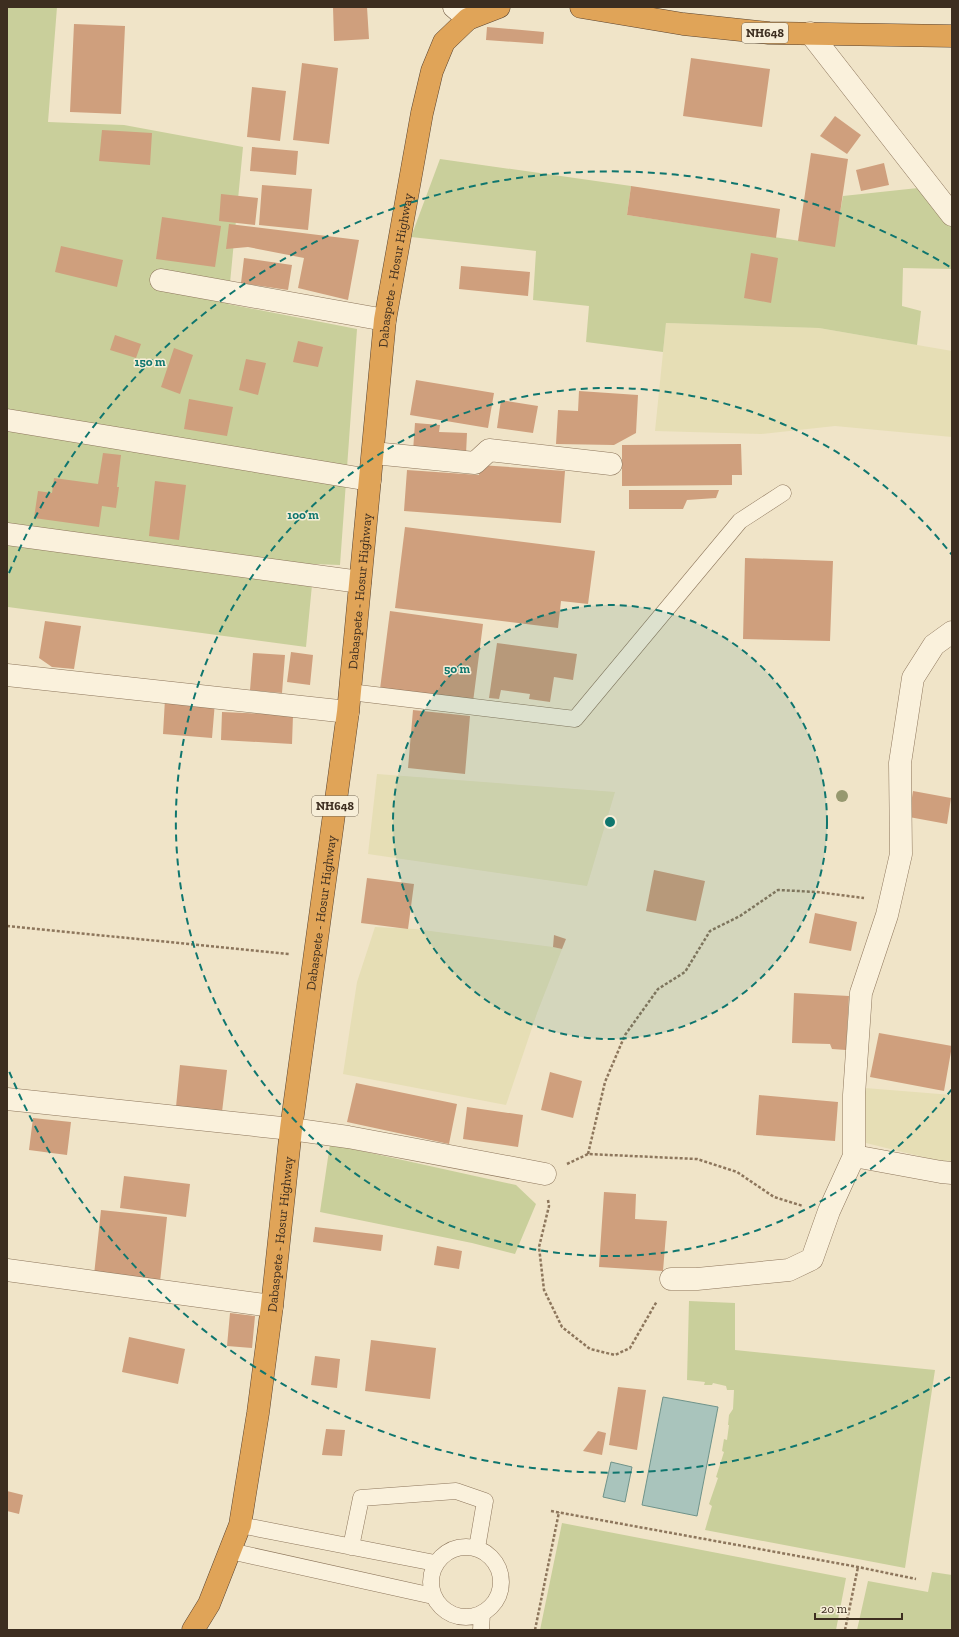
<svg xmlns="http://www.w3.org/2000/svg" width="959" height="1637" viewBox="0 0 959 1637" font-family="'Zilla Slab',serif">
<style>
.farmland{fill:#e6deb5}
.green{fill:#c9cf9b}
.water{fill:#a9c4bc;stroke:#6f938a}
.building{fill:#cf9f7d}
.lines{fill:none;stroke-linecap:round;stroke-linejoin:round}
.lane-casing{stroke:#8d765c;stroke-width:17}
.street-casing{stroke:#8d765c;stroke-width:23}
.secondary-casing{stroke:#6f573f;stroke-width:23}
.highway-casing{stroke:#5b4430;stroke-width:23}
.path{stroke:#8d765c;stroke-width:2.5;stroke-dasharray:3 2;stroke-linecap:butt}
.lane{stroke:#faf1dc;stroke-width:16}
.street{stroke:#faf1dc;stroke-width:22}
.secondary{stroke:#faf1dc;stroke-width:22}
.highway{stroke:#e0a458;stroke-width:22}
.tree{fill:#96986f}
.ring{fill:none;stroke:#0f766e;stroke-width:2;stroke-dasharray:7 5}
.labels{text-anchor:middle;stroke-width:3;stroke-linejoin:round;paint-order:stroke}
.shield{fill:#f7eed8;stroke:#756857;stroke-width:1}
.shield-label{font-size:12px;font-weight:bold;fill:#3d2e20}
.street-label{font-size:13px;fill:#3d2e20;stroke:#f7eed8}
.centre{fill:#0f766e;stroke:#f7eed8;stroke-width:2}
.ring-label{font-size:12px;text-anchor:middle;font-weight:bold;fill:#0f766e;stroke:#f7eed8;stroke-width:3;stroke-linejoin:round;paint-order:stroke}
</style>
<rect width="100%" height="100%" fill="#f0e4c8"/>
<path class="farmland" d="M666,323L819,328L952,351V437L835,426L761,434L655,431Z
M377,774L615,792L587,886L368,854Z
M375,927L415,929L553,947L562,949L537,1013L506,1105L343,1074L357,982Z
M865,1088L952,1095V1162L931,1159L866,1143Z"/>
<path class="green" d="M7,7H57L48,122L124,125L243,147L228,304L357,329L340,565L314,564L306,647L8,607L7,612Z
M440,159L631,186L627,215L834,246L843,196L918,188L952,228V269L903,268L902,306L921,311L917,345L819,328L666,323L663,352L586,342L589,306L533,300L536,251L411,237Z
M330,1144L516,1185L536,1204L515,1254L472,1243L320,1212Z
M689,1301L735,1303V1350L935,1370L905,1568L705,1530L712,1506L709,1504L718,1478L716,1477L724,1452L722,1451L724,1439L727,1440L729,1425H728L729,1415L733,1409L734,1390H727L726,1386L713,1383L712,1385H704L705,1382L687,1380Z
M562,1523L846,1578L836,1630H540Z
M932,1572L952,1575V1630H857L868,1581L928,1592Z"/>
<path class="water" d="M663,1397L718,1407L697,1516L642,1505Z
M611,1462L632,1467L625,1502L603,1497Z"/>
<path class="building" d="M333,7H367L369,39L334,41Z
M74,24L125,26L121,114L70,112Z
M487,27L544,32L543,44L486,40Z
M691,58L770,69L762,127L683,116Z
M302,63L338,68L329,144L293,140Z
M252,87L286,91L280,141L247,137Z
M835,116L861,135L847,154L820,136Z
M102,130L152,133L150,165L99,161Z
M252,147L298,151L296,175L250,171Z
M811,153L848,159L835,247L798,241Z
M884,163L889,185L861,191L856,170Z
M262,185L312,189L308,230L259,225Z
M631,186L780,209L776,238L627,215Z
M221,194L258,198L255,225L219,221Z
M162,217L221,226L215,267L156,259Z
M229,224L359,240L348,300L298,288L304,258L248,247L226,249Z
M61,246L123,260L117,287L55,272Z
M751,253L778,258L771,303L744,298Z
M244,258L292,265L288,290L241,283Z
M461,266L530,272L528,296L459,289Z
M115,335L141,344L136,358L110,350Z
M298,341L323,347L318,367L293,362Z
M174,348L193,355L180,394L161,387Z
M246,359L266,363L258,395L239,390Z
M416,380L494,393L488,428L410,415Z
M579,391L638,395L636,433L614,445L556,444L558,410L578,411Z
M189,399L233,407L227,436L184,429Z
M501,400L538,406L533,433L497,428Z
M415,423L440,425L439,432L467,433L466,454L413,451Z
M741,444L742,475H732V485L622,486V445Z
M103,453L121,455L117,487H119L116,508L102,506L99,527L34,518L38,491L52,493L54,478L98,484Z
M480,465L565,471L561,523L404,511L407,470L479,475Z
M155,481L186,485L179,540L149,536Z
M629,490H719L716,498L687,500L683,509H629Z
M405,527L595,551L588,604L561,601L558,628L395,608Z
M745,558L833,561L830,641L743,639Z
M390,611L483,624L473,702L380,689Z
M45,621L81,626L74,669L52,667L39,658Z
M497,643L577,654L573,680L554,677L550,702L529,699L530,694L501,690L499,699L489,698Z
M291,652L313,655L310,685L287,682Z
M253,653L285,655L282,693L250,690Z
M165,699L215,702L212,738L163,734Z
M413,710L470,716L465,774L408,768Z
M222,712L293,715L292,744L221,740Z
M913,791L951,798L947,824L909,817Z
M654,870L705,881L696,921L646,911Z
M367,878L414,884L408,929L361,923Z
M815,913L857,922L851,951L809,943Z
M554,935L566,939L562,949L553,947Z
M794,993L849,996L846,1050L832,1049L830,1044L792,1043Z
M879,1033L952,1046L944,1091L870,1077Z
M180,1065L227,1070L222,1112L176,1107Z
M550,1072L582,1081L573,1118L541,1110Z
M356,1083L457,1104L449,1144L347,1122Z
M759,1095L838,1102L835,1141L756,1135Z
M467,1107L523,1115L518,1147L463,1139Z
M33,1118L71,1122L67,1155L29,1150Z
M124,1176L190,1184L186,1217L120,1208Z
M604,1192L636,1194L635,1219L667,1221L663,1271L599,1267Z
M101,1210L167,1217L160,1282L94,1275Z
M315,1227L383,1235L381,1251L313,1242Z
M437,1246L462,1251L459,1269L434,1265Z
M230,1313L255,1316L252,1348L227,1346Z
M129,1337L185,1349L178,1384L122,1372Z
M371,1340L436,1348L430,1399L365,1391Z
M315,1356L340,1359L337,1388L311,1385Z
M618,1387L646,1390L637,1450L609,1445Z
M326,1429L345,1430L342,1456L322,1455Z
M598,1431L606,1433L602,1455L583,1451Z
M7,1491L23,1495L19,1514L7,1511Z"/>
<g class="lines">
<g class="lane-casing">
<path id="lane" d="M350,692L575,719L740,521L783,493
M240,1525L435,1563
M431 1582a35 35 0 1 1 70 0a35 35 0 1 1-70 0Z
M351,1547L361,1498L456,1491L485,1501L477,1548
M230,1551L433,1596
M481,1630L482,1613"/>
</g>
<g class="street-casing">
<path id="street" d="M810,33L952,215
M161,280L385,320
M7,420L370,480
M373,453L475,463L489,450L611,464
M7,534L360,582
M7,675L348,712
M7,1099L291,1129L348,1137L545,1174
M854,1156L941,1172L952,1173
M7,1270L272,1306
M671,1279H697L789,1270L812,1259L829,1211L854,1156V1095L861,993L887,915L901,854L900,763L913,678L934,645L952,632"/>
</g>
<g class="secondary-casing">
<path id="secondary" d="M454,7L468,19"/>
</g>
<g class="highway-casing">
<g id="highway">
<path d="M581,7L683,24L769,33L952,36"/>
<path id="s1" d="M193,1630L209,1604L240,1525L258,1413L272,1306L291,1129L348,712L385,320L422,113L432,71L444,42L468,19L499,7"/>
</g>
</g>
<path class="path" d="M7,926L289,954
M588,1154L605,1082L625,1035L658,989L685,972L710,931L740,916L778,890L817,892L864,898
M567,1164L588,1154L697,1159L737,1172L774,1197L803,1206
M548,1200L549,1206L539,1247L544,1290L562,1327L590,1349L615,1355L630,1348L657,1301
M551,1511L858,1567L916,1579
M535,1630L559,1512
M845,1630L858,1567"/>
<use href="#lane" class="lane"/>
<use href="#street" class="street"/>
<use href="#secondary" class="secondary"/>
<use href="#highway" class="highway"/>
</g>
<circle class="tree" cx="842" cy="796" r="6"/>
<circle cx="610" cy="822" r="217" fill="#0f766e" fill-opacity=".12"/>
<g class="ring">
<circle cx="610" cy="822" r="217"/>
<path d="M952 1089A434 434 0 1 1 952 555"/>
<path d="M950 1377A651 651 0 0 1 9 1071M9 573A651 651 0 0 1 950 267"/>
</g>
<g class="labels">
<g class="shield">
<rect x="742" y="23" width="46" height="20" rx="3"/>
<rect x="312" y="796" width="46" height="20" rx="3"/>
</g>
<g class="shield-label">
<text x="765" y="37">NH648</text>
<text x="335" y="810">NH648</text>
</g>
<g class="street-label">
<text dy="5" stroke="none"><textPath href="#s1" startOffset="1380">Dabaspete - Hosur Highway</textPath></text>
<text dy="5" stroke="none"><textPath href="#s1" startOffset="1057">Dabaspete - Hosur Highway</textPath></text>
<text dy="5" stroke="none"><textPath href="#s1" startOffset="733">Dabaspete - Hosur Highway</textPath></text>
<text dy="5" stroke="none"><textPath href="#s1" startOffset="409">Dabaspete - Hosur Highway</textPath></text>
</g>
</g>
<circle cx="610" cy="822" r="6" class="centre"/>
<g class="ring-label">
<text x="150" y="366">150 m</text>
<text x="303" y="519">100 m</text>
<text x="457" y="673">50 m</text>
</g>
<rect width="959" height="1637" fill="none" stroke="#3d2e20" stroke-width="16"/>
<path d="M815 1613v6h87v-6" fill="none" stroke="#3d2e20" stroke-width="2"/>
<text x="821" y="1613" font-size="12" fill="#3d2e20" stroke="#f7eed8" stroke-width="3" paint-order="stroke">20 m</text>
</svg>
